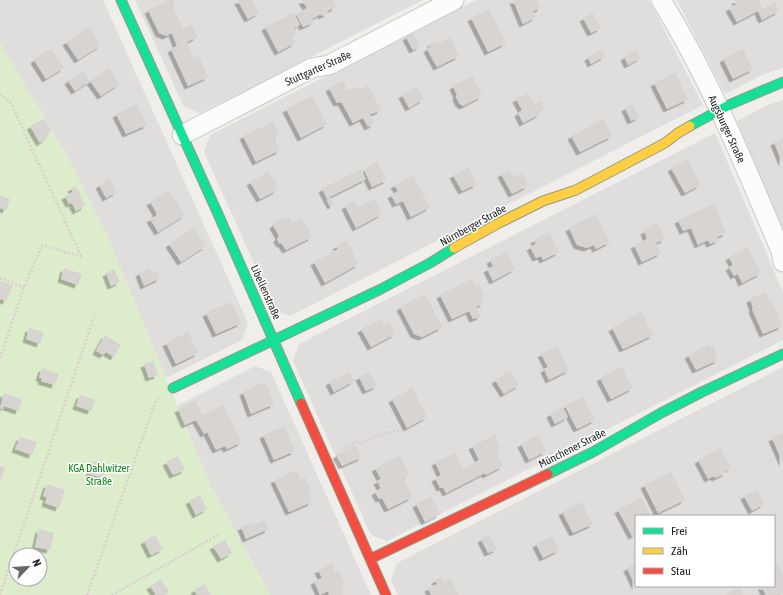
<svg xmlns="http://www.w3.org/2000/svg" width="783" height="595" viewBox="0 0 783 595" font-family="'Asap Condensed',sans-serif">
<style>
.residential{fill:#dfdedc;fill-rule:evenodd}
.grass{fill:#ddeccb;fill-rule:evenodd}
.building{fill:#d7d4d2;filter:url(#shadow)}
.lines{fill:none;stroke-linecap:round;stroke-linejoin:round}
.street-casing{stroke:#c9c8c7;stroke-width:21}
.fast-casing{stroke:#999a82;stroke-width:11}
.slow-casing{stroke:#999a82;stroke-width:11}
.jam-casing{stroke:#999a82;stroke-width:11}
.path{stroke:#dccecd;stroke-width:2.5;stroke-dasharray:2 2;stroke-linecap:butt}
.street{stroke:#fdfcfc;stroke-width:19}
.fast{stroke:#16e098;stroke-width:9}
.slow{stroke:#ffcf43;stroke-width:9}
.jam{stroke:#f24e42;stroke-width:9}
.labels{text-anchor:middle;stroke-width:3;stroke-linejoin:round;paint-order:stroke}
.street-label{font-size:11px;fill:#222;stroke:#fff}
.park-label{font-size:11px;fill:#0c8416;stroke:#fff}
</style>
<defs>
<filter id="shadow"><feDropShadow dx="-3.5" dy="3.5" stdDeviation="0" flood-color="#0004"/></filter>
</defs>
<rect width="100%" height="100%" fill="#f0eeeb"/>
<path class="residential" d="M0,0H103L248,323L242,340L166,378L109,240L67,156L0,43Z
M135,0H423L200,113L184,107Z
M476,0H649L703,105L290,316L275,310L204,152L210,135Z
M677,0H783V68L764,74L725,94Z
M783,100V229L737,121L768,105Z
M715,133L783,292V340L387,541L371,535L293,361L299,344Z
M255,366L271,372L371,595H270L210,484L177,406Z
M783,367V595H398L391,581L397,563ZM636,516H774V586H636Z"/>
<path class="grass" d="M0,43L67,156L109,240L185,425L210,484L270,595H0ZM16,555H40V579H16Z"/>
<path class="building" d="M166,0H173L175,3L173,7L183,28L192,24L197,37L187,42L194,58L199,56L208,77L188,86L171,49L177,46L172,33L166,36L159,33L148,10L164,3Z
M239,0H252L259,13L248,19L238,1Z
M302,0H333L336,7L327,11L328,13L322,16L321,14L312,19L314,22L303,27L296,14L307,8Z
M513,0H537L541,8L533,11L536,17L523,24Z
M735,0H758L763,9L775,3L779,11L762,20L758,11L737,22L729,8L737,4Z
M489,9L506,43L488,52L471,18Z
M294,13L300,25L294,28L296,34L292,37L295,43L278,52L265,27Z
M593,13L601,28L591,33L583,18Z
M89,27L101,45L78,60L66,42Z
M413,33L420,46L413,50L406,37Z
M450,37L459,56L437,67L427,49L430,47L431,43L435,42L439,43Z
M51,48L64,68L46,79L34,60Z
M743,49L753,69L733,79L723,59Z
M602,50L605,56L591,64L588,57Z
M636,50L640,58L628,65L624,57Z
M109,68L119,84L101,96L90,81Z
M83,70L90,81L75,91L68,81Z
M675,73L688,99L667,109L654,83Z
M473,76L482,96L463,106L459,103L456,97L457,95L453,86Z
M343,81L348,91L357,86L359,90L368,85L381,110L372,114V113L370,114L374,124L368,127L363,118L353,123L342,103L339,102L337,103L329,88Z
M417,86L424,99L409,108L402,95Z
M528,93L535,104L541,101L544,108L539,112L540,114L523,123L518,113L522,110L516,99Z
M312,96L327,124L301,138L286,109Z
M137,104L147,125L126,134L116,114Z
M632,104L639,117L631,121L625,108Z
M44,119L51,131L46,135L47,138L40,143L30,126Z
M603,119L612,136L580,152L571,136Z
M273,122L279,134L274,137L280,150L256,162L243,136Z
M783,138V161L782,162L774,142Z
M688,159L700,185L685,193L671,168Z
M377,162L387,180L372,187L364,170Z
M469,167L477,184L462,191L453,175Z
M361,169L366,179L330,197L334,204L331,206L322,189Z
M510,169L513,177L522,173L528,186L512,194L501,174Z
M268,172L271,178L274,177L277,183L274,184L277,190L260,199L250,182Z
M413,176L430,207L411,217L403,201L396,204L391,195L398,191L394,185Z
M110,179L117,192L106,198L99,185Z
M76,186L85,206L76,211L72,203L69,204L65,196L73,192L71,188Z
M169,190L185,215L158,232L150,219L156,216V212L150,202Z
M0,196L10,199L6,210L0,208Z
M375,199L382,214L356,228L345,206L354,201L358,207Z
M714,204L726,233L717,237L719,240L710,244L708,240L698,245L691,228L683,231L678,220Z
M596,214L610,242L596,249L594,245L587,248L577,245L569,228Z
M284,217L286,218L289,217L292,223L302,218L312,237L286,250L282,244L279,243L277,239L279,236L273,225L276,223L277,221Z
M655,224H658L665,239L656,243L661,253L642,262L634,245L647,239L644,231L650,228V226Z
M194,228L206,246L181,262L169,244Z
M549,232L559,252L543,260L541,256L536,258L530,247L536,244L534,240Z
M346,241L359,264L325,283L314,262L338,249L336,246Z
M747,247L761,273L742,283L738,274L734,276L729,267L733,265L729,257Z
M507,252L515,269L493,281L487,269L493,266L490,260Z
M64,268L82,274L78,285L61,279Z
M149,268L151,273L157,270L160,278L144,286L139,273Z
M114,269L120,282L111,286L106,273Z
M472,279L476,286L479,284L485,297L481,298L484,303L476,307L481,316L473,319L469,311L452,319L440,295Z
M0,281L13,285L6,301L0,299Z
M765,292L770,301H771L776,309L782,326L763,334L752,309L753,308L750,299Z
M425,294L442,327L422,337L414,334L400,307Z
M231,302L241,323L216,334L206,313Z
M641,311L653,335L623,349L612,328Z
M381,319L385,325L389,323L395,334L371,347L361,329Z
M29,328L44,332L40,344L26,339Z
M188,332L198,353L176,364L166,343Z
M105,335L121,345L114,357L106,352L103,355L96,351Z
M710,344L711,347L713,346L717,353L715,354L718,360L696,370L688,355Z
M557,346L569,370L549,380L544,369L548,367L541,354Z
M153,361L158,375L149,378L144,364Z
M621,366L633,388L611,399L600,378Z
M42,368L59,374L55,385L41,381L42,378H39Z
M510,371L519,385L504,394L495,380Z
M349,372L354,381L334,392L329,382Z
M369,372L377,386L366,391L359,377Z
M265,382L274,404L251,414L243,392Z
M412,388L427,417L407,428L392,399Z
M4,393L22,399L19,411L4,406L3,409L0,408Z
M80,395L95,400L91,411L76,406Z
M583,397L595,420L577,429L565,406Z
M195,401L202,416L223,405L242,442L227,449L225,446L216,450L207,432L204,434L196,420L185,425L178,409Z
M563,407L568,417L555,424L550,414Z
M284,426L295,451L274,460L263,435Z
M783,433V463L772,438Z
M495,435L501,448L496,451L503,466L486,475L485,473L446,493L443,487L440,488L435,478L441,475L435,462L455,453L463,469L479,460L472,446Z
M538,435L546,451L529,460L521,444Z
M20,437L37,442L32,455L15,449Z
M356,445L362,457L342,466L336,455Z
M721,448L731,468L725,471L726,473L715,478L714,476L708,479L698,460Z
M400,455L409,474L403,478L412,497L388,509L382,498L379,499L375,492L381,488L377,481L381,479L375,468Z
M178,456L185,470L173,475L166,462Z
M93,461L107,466L103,478L89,474Z
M0,466L5,468L1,480L0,479Z
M297,470L301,479L305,477L311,491L308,492L312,502L289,512L274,480Z
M671,472L685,500L658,513L644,485Z
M47,484L65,490L59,508L45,503L47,497L43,496Z
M757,489L764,504L752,511L744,496Z
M200,495L207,509L196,515L189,501Z
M431,496L440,514L425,522L416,504Z
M641,497L651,516H636V534L632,536L618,510Z
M581,502L593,524L573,533L562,512Z
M264,520L269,529L246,539L241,527L251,523L252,526Z
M39,529L54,533L50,550L35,547Z
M155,535L163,549L151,555L144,541Z
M490,535L497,549L488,553L481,539Z
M552,536L559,550L543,558L536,544Z
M225,540L232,553L221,559L213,546Z
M636,563V587L627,568Z
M777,563L783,574V593L778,595H766L761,586H774V565Z
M332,564L335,572L339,570L345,584L341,585L345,593L341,595H329L328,591L320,595L314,581L322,578L318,570Z
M442,577L444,581L451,578L458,595H431L428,588L437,584L435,580Z
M161,579L169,592L165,595H156L150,586Z
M205,584L211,595H197L194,590Z
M740,588L744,595H724L733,591Z"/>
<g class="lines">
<g class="street-casing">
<path id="street" d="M661,0C710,79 745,166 781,251L783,262
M182,135L312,68L329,65L454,0"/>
</g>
<g class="fast-casing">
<path id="fast" d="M121,0L218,214L301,403
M690,126L731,104L783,82
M173,388L379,290L430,263L454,248
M548,474L593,452L661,413L702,392L783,354"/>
</g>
<g class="slow-casing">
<path id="slow" d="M454,248L499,223L543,201L576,190L665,143L678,133L690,126"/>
</g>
<g class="jam-casing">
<path id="jam" d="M301,403L386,595
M370,559L548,474"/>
</g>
<path class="path" d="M0,95L10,101L82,258
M0,278L24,287
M0,358L24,287L42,245L82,257
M341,450L357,442L361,443L385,433L402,431
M0,595L95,314
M87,595L155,403L159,399
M112,595L218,535"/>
<use href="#street" class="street"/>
<use href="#fast" class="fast"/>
<use href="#slow" class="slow"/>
<use href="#jam" class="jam"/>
</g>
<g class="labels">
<g class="street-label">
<text transform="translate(318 68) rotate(-24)" y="4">Stuttgarter Straße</text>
<text transform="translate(727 129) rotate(65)" y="4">Augsburger Straße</text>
<text transform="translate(473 225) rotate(-29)" y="4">Nürnberger Straße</text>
<text transform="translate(266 292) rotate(66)" y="4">Libellenstraße</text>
<text transform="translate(572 448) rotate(-27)" y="4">Münchener Straße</text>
</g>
<g class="park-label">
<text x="99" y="472">KGA Dahlwitzer<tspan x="99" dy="13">Straße</tspan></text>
</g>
</g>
<rect x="635" y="515" width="140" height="72" fill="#ffffff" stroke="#a7a7a7"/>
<rect x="643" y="528" width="20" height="6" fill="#16e098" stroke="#a7a7a7"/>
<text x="671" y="535" font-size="12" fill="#222222">Frei</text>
<rect x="643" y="548" width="20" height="6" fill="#ffcf43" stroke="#a7a7a7"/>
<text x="671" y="555" font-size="12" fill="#222222">Zäh</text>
<rect x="643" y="568" width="20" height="6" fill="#f24e42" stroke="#a7a7a7"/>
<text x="671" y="575" font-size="12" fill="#222222">Stau</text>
<g transform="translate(28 567) rotate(65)"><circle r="19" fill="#ffffff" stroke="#a7a7a7"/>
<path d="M0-3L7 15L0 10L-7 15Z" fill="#6a6968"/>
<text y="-6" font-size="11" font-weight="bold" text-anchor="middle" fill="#222222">N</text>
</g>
</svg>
